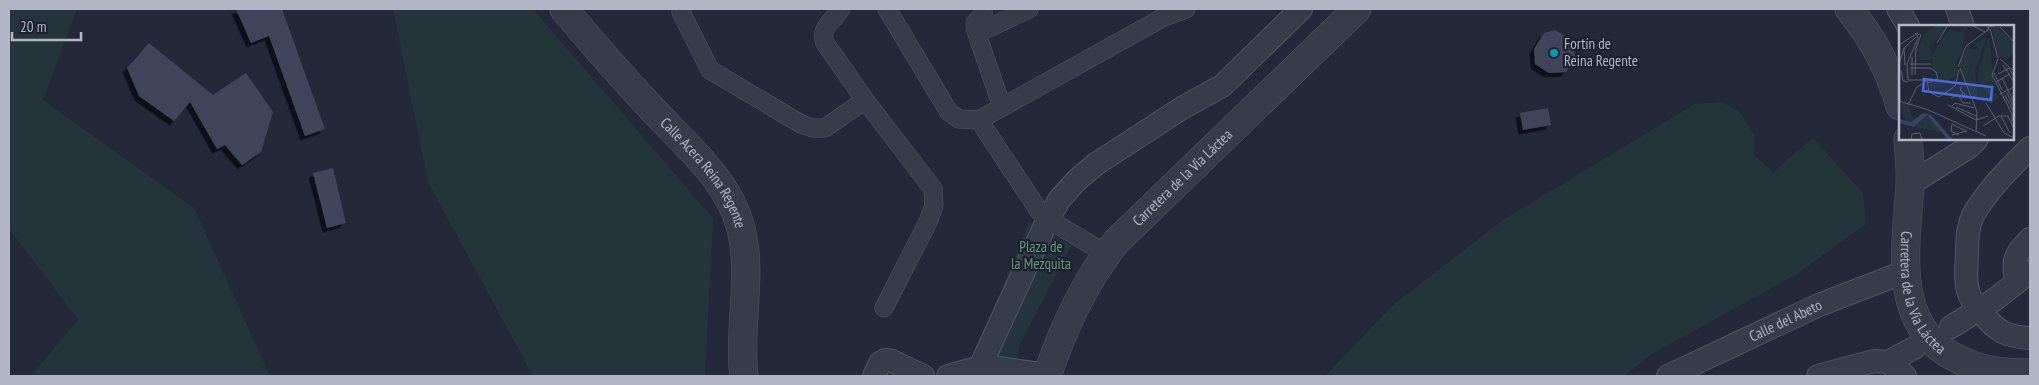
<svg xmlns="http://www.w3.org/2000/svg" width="2039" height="385" viewBox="0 0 2039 385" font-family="'PT Sans Narrow',sans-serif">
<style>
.green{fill:#25353c}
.building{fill:#3f455b;filter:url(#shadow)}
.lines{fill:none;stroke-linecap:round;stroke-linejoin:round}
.pedestrian-casing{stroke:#525666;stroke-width:19}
.minor-casing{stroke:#525666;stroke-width:24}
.tertiary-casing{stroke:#525666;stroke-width:29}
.pedestrian{stroke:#373c4b;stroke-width:18}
.minor{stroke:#373c4b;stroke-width:22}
.tertiary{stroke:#373c4b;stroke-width:28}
.culture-dot{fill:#0f9aa8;stroke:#1c2130;stroke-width:2}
.labels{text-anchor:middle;stroke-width:4.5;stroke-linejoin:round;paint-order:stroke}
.poi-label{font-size:15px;fill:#b2b6c7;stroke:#1c2130;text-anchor:start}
.street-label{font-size:15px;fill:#b2b6c7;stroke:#1c2130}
.park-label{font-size:15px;fill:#69977c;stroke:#1c2130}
.inset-road{fill:none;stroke:#5c6173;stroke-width:1}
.view{fill:#4a6dd3;fill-opacity:0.15;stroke:#4a6dd3;stroke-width:2.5}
.inset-edge{fill:none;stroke:#b2b6c7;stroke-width:2.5}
</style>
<defs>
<filter id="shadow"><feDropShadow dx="-4.5" dy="4.5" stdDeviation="0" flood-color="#0009"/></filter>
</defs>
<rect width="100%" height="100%" fill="#23293b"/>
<path class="green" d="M9,9H77L43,100L194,208L270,376H31L78,319L9,229Z
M393,9H533L713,218L705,376H533L428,182Z
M1722,102L1740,112L1754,135V155L1773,172L1813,138L1863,193L1866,224L1797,274L1652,354L1624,376H1325L1393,305L1503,220L1695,104Z
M1029,222L1071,246L1019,346L1016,376L976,354Z"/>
<path class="building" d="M236,9H282L325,129L305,136L269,36L251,43Z
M1555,30L1572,40L1575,57L1566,72L1549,73L1535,64L1534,49L1544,33Z
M149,43L213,95L246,73L273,112L261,152L242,165L225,145L217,149L190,102L174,121L139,96L127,68Z
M1548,108L1551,125L1523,130L1520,113Z
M333,168L346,223L327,228L313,173Z"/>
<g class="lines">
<g class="pedestrian-casing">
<path id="pedestrian" d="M682,9L681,12L710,70L801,124L813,128H825L865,100
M841,9C833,21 819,28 825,43L865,100L933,189L934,205L928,222L884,308
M887,9L949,112L959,119L979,120L1039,211L1048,219L1106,254
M983,9V14L975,23L976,31L980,32L1029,9
M976,31L1002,107
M979,120L1164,17L1186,9"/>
</g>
<g class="minor-casing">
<g id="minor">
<path d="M1898,9L1908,26"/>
<path d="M1957,9L1963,26"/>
<path d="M2030,148C2010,168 1990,187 1975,212C1967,225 1967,241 1967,256C1966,269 1965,282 1969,294C1971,300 1976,305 1980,310C1994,330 2006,337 2030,338"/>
<path d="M1910,184L1969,147L1977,139"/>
<path d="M2017,282C2011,260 2015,255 2030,239"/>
<path d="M1951,327L1994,300L2030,272"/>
<path d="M1888,362L1914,348"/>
<path d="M980,367L1048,219L1059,200L1077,180L1096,164L1182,108L1222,86L1301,9"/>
<path d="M874,376L880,363L885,360L892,361L923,376"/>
<path d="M948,376L980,367H992L1047,375"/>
<path id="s1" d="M1668,376L1819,305L1907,271"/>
<path d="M1818,376L1874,361L1888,362L1905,376"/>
</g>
</g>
<g class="tertiary-casing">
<g id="tertiary">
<path id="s2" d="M564,9C593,44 623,78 654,111C686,145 730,182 741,229C753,274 738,329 744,376"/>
<path d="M1849,9C1875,41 1888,67 1900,106"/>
<path id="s3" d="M1908,139C1909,154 1911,169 1910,184C1907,241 1891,317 1947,353C1975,370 1998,373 2030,373"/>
<path id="s4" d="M1047,376C1063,328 1085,281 1116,242L1357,9"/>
</g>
</g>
<use href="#pedestrian" class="pedestrian"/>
<use href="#minor" class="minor"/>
<use href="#tertiary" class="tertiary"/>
</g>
<circle class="culture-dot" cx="1554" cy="53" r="5"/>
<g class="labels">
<g class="poi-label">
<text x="1564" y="49">Fortín de<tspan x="1564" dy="17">Reina Regente</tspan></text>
</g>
<g class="street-label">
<text dy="5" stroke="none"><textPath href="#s2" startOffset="216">Calle Acera Reina Regente</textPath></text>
<text dy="5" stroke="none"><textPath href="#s4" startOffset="244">Carretera de la Vía Láctea</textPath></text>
<text dy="5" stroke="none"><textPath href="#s3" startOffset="158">Carretera de la Vía Láctea</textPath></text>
<text dy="5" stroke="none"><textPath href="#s1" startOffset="130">Calle del Abeto</textPath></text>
</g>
<g class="park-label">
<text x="1041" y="252">Plaza de<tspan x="1041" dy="17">la Mezquita</tspan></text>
</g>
</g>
<g transform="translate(1899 25)">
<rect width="115" height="115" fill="#23293b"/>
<path d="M37,0H46L47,4L30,21L33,29L50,5L61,7L67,2L63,26L57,37L58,50L35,64L30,60L40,55V50L33,43V35H21L19,24L25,10ZM93,2H98L115,18V36L114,29L107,35L100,32ZM88,11L76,46L79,74H75L60,39L70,20L72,25L78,23L76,19ZM90,11L96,63L90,64L100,72L93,78L87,77L90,71L79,57V47ZM1,77L10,81L14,94L12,96L6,95ZM28,90L43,107L16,103L23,92Z" fill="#25353c"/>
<path d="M24,88L32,90L54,115H49L28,90L15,102L0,98V94L12,97Z" fill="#394364"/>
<path class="inset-road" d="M72,0L86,7M90,2L89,5V2L100,0M101,2L115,17M91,4L99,33M17,8L19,13L8,39L9,55H28L30,67L40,72L56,61L60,45M38,18L49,0M0,20L17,9M5,23L6,40M99,34L93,50L113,89V96M101,34L115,46M11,39H32M0,40L5,23L17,12M104,40L115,57M59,42L67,21L89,5M11,43H31L37,47L39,54L29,58M61,43L78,87L77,107M2,45L4,56L9,57M95,48L103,65M99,49L110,43L115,52M13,50V32M16,50L17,23L22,10L17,8M103,53L115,77M97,57L111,49M0,62L1,77M63,68L65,73L69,72L61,65L63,61M108,68L115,82M101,69L115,62M106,70L115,87M52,73L59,70L64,78H72M0,76L27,84L87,111M87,78L105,108L115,113M9,80L18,62L28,56M49,80L77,95L89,91M53,81L56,78L75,83M57,82L77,91M102,91L111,108M84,101L100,91H109L115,104M53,110L68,106M59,110L52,106L53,99L67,106M12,115L13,109L21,108L23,115"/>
<path class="view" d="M25,54L93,62L92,75L24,66Z"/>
<rect width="115" height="115" class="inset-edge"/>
</g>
<rect width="2039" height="385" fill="none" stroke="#b2b6c7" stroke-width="20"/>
<path d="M12 32v8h69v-8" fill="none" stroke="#b2b6c7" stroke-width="2.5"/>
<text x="20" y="32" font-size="15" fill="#b2b6c7" stroke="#1c2130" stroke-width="4" paint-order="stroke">20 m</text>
</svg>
